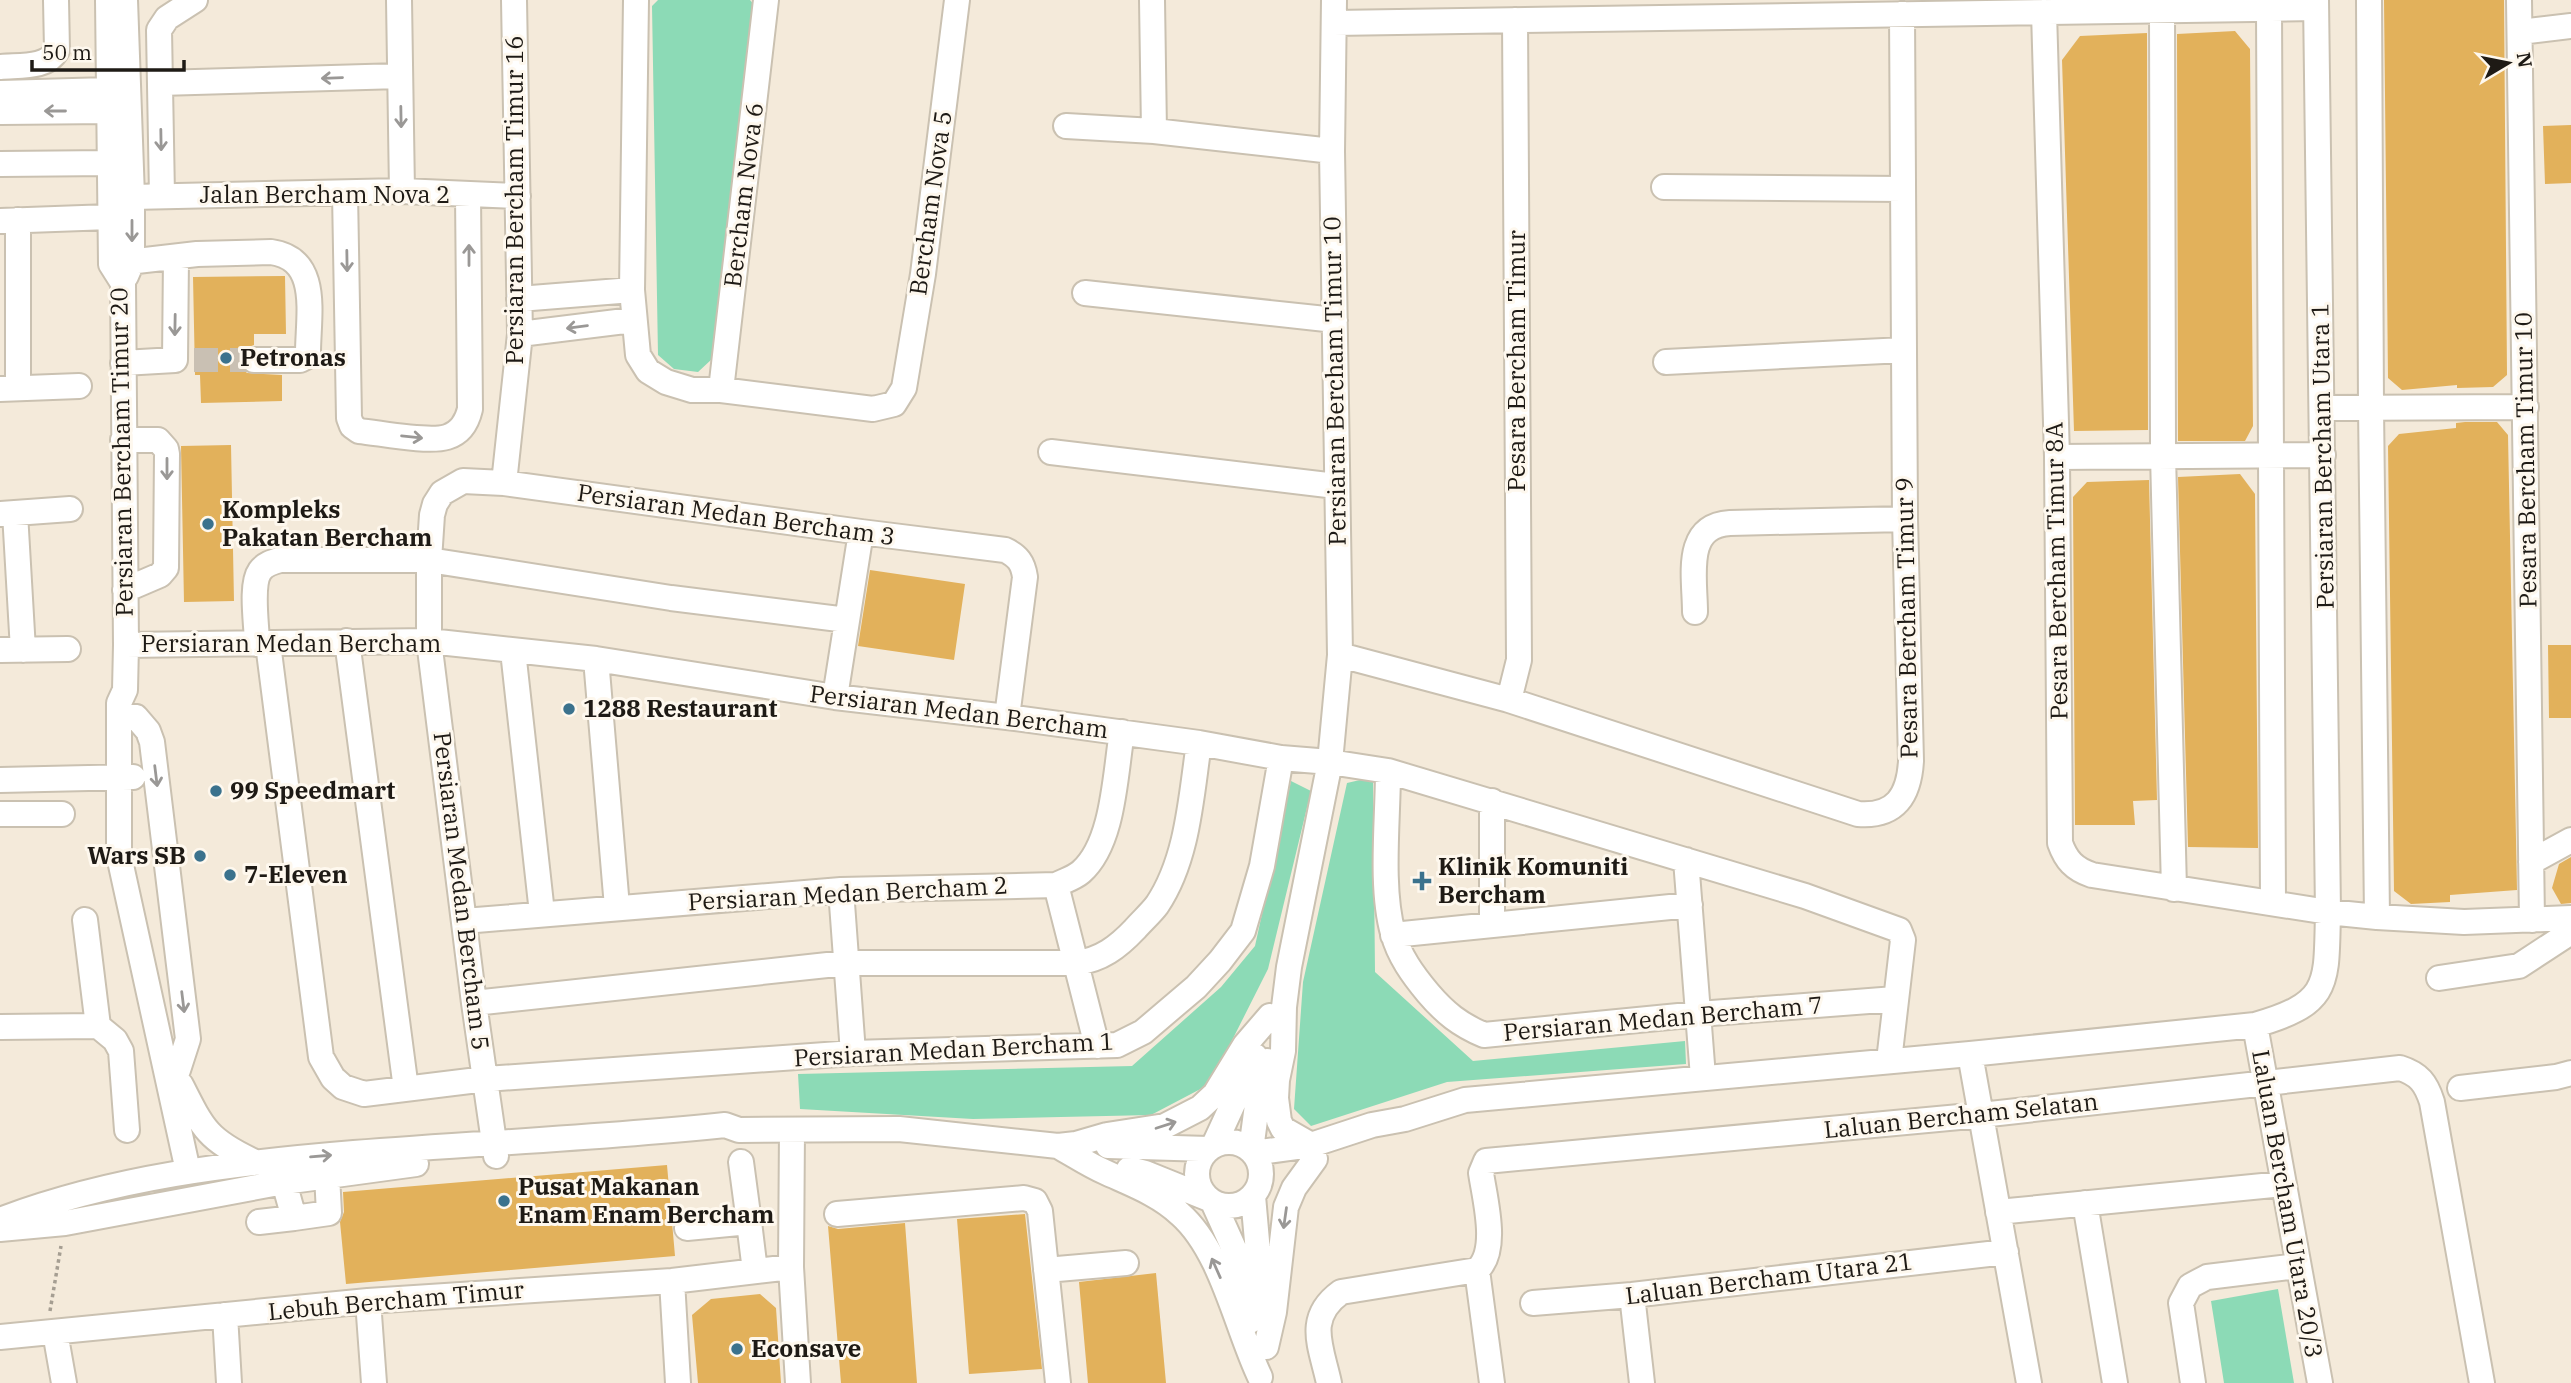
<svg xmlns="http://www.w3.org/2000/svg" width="2571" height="1383" viewBox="0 0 2571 1383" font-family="'IBM Plex Serif',serif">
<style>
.green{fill:#8cdab6}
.building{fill:#e2b15b}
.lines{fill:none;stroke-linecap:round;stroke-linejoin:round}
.minor-tunnel{stroke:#c9c0b3;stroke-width:24;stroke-dasharray:24 12;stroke-linecap:butt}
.minor-casing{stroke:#cac1b1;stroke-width:28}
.path{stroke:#a59e92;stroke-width:3.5;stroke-dasharray:3.5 3.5;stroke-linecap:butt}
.minor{stroke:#fff;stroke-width:24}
.oneway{stroke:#9a9896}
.poi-dot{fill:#3b728d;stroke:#fef8ee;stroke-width:2.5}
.labels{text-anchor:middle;stroke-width:6;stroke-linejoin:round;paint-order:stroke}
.street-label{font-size:24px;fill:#1e1a15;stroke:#fef8ee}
.poi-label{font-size:24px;font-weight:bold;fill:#1e1a15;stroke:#fef8ee;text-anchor:start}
</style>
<rect width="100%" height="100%" fill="#f4eada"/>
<path class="green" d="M658,0H750L755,6L712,359L698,372L674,369L658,355L652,6Z
M1373,777L1375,972L1473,1061L1685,1041L1686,1064L1447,1082L1311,1126L1294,1109L1303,982L1347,783Z
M1291,781L1311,791L1268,969L1210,1084L1151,1115L973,1119L800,1109L798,1074L1132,1066L1221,987L1255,946Z
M2278,1289L2294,1383H2224L2211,1301Z"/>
<path class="building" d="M2384,0H2504L2507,375L2493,387L2457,388V385L2402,390L2388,378Z
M2235,31L2250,49L2253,426L2245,441H2178L2177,34Z
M2147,33L2148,430L2074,431L2062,60L2080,36Z
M2571,125V183L2545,184L2543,126Z
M285,276L286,334H254V345L246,348L239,359L241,367L247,373L282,375V401L201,403L200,375H195L193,277Z
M2497,422L2508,435L2517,890L2450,895V902L2411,904L2394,891L2388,446L2399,434L2456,428V423L2465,422Z
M231,445L234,601L184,602L181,446Z
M2240,474L2255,494L2258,848L2188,847L2178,477Z
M2149,480L2157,800L2133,801L2135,825H2075L2073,497L2087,482Z
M870,570L965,584L954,660L858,646Z
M2548,645H2571V718H2549Z
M2571,857V903L2561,904L2552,888L2559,864Z
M667,1165L675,1256L346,1284L340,1222L344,1212L343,1192Z
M1025,1214L1042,1369L969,1374L957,1219Z
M905,1223L917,1383H841L828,1226L838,1229Z
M1156,1273L1166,1383H1088L1079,1282Z
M760,1294L776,1308L781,1383H698L692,1315L711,1299Z"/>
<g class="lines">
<path class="minor-tunnel" d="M194,360H254"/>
<g class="minor-casing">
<path id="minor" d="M108,0L111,264L123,283L126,645L125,690L119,703V856L188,1171
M125,0L132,197V262L126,276
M399,0L402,191
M636,0L632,290L638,355L648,371L666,382L692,390H721L873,409L894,404L904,388L923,274L957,0
M1152,0L1154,131
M2369,0L2371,407L2377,917
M2519,0L2532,920
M2269,9L2273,903
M2162,10L2163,455L2174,889
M2044,12L2057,457L2060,843C2066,860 2074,869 2092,875L2328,912L2377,917L2464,922L2571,918
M1334,23L2316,8
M2520,32L2571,26
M0,67C19,65 47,69 57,50L56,0
M160,83L400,76
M0,93L109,90
M0,112L110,111
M1066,126L1154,131L1332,151
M0,164L110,163
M1664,187L1903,189
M345,193L349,418L352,426L359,431C380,433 428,443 447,437C460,433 467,422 470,409L468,195
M162,196L159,30L167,18L195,0
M132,197L402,191L518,196
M18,220V388
M0,221L110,217
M111,264L197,254L271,252C321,259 308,315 308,353L306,357L300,360H254
M1085,293L1335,320
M519,299L632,290
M520,334L633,320
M1666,362L1904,350
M123,363L175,360L176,257
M0,389L79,386
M721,390L766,0
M2322,408L2526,407
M123,440H158L166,449L167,454L166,568L160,575L125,590
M1051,452L1336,486
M2057,457L2323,455
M504,483L520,334L514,0
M15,513L23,650
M1,514L70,509
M1695,612C1695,577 1683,526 1730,523L1905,519
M347,641L406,1089
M257,644C257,626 250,585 260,571C265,564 272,562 280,560H429L671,598L847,620
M268,644L321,1057L333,1078L343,1087L364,1094L486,1079L853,1053L1117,1045L1143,1032L1196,987L1220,961L1243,931L1262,866L1281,758
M126,645L429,641L596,659L835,697L1007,717L1199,743L1281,758L1330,762L1388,771L1805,896L1899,930L1903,940L1889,1061
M0,650L68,649
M513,651L542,913
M1340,655L1509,700L1858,814C1896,817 1909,795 1911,761L1905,519L1902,14
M596,659L617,907
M835,697L861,532
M1509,700L1519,660L1515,20
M120,715L136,717L148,731L152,742L188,1039L178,1070
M1388,771C1388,819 1380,888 1393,933C1399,956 1413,975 1428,993C1445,1013 1460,1025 1484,1035L1699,1014L1895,999
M0,780L133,777
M1492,801V925
M0,814H62
M1686,860L1703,1077
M2531,862L2571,840
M1056,885L1097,1046
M841,890L853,1053
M85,920L98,1026
M464,921L841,890L1056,885C1064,881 1074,878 1081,872C1114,843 1115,774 1122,732
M1393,935L1690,905
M2439,978L2519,966L2571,932
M474,1003L846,963H1076C1101,960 1118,947 1135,929C1142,921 1151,913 1157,905C1188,859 1191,797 1199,743
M2255,1025L2320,1383
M0,1027L98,1026L115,1040L121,1051L127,1130
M1970,1054L2029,1383
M181,1085C203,1129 208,1140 253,1161
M2460,1088L2556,1077L2571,1073
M792,1130L791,1267L798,1383
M1197 1174a32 32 0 1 1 64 0a32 32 0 1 1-64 0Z
M1214,1145L1255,1056
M1311,1145L1283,1129L1279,1121L1276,1098L1277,1080L1283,1051L1284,1007L1289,967L1330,762L1340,655L1332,151L1334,0
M1058,1146C1074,1155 1089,1165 1105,1172C1131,1184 1159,1194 1180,1214C1222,1251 1236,1327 1260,1377
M1108,1146L1208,1149
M1251,1150L1257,1105L1267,1061
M1254,1153L1311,1145L1372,1125L1405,1119L1465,1100L1970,1054L2255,1025C2332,1003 2326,984 2328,912L2316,0
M496,1156L474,1003L429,641V560L432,515L435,504L442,493L463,481L504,483L861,532L1005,550C1018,556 1023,563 1025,577L1007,717
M741,1162L749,1222
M1129,1169L1145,1173L1207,1198
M1253,1196L1263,1309
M1213,1202L1236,1253L1250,1321
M2085,1203L2115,1383
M1998,1212L2283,1184
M837,1214L1024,1198L1035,1201L1040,1211L1058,1383
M294,1218L329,1213L327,1175
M0,1220C113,1177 233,1163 354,1153C477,1143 602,1138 725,1125L739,1130L899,1129L1058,1146L1076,1144L1107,1135L1165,1126L1200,1108L1215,1094L1245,1045L1270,1016
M259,1222L294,1218L284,1182L280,1178L272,1177
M687,1228L749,1222L755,1271
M0,1229L65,1223L284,1182L416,1164
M1046,1270L1126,1263
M672,1281L678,1383
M1632,1295L1642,1383
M368,1301L374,1383
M1533,1303L1632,1295L2006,1252
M225,1315L229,1383
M55,1332L64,1383
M0,1337L368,1301L672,1281L791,1267
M1266,1347L1274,1312L1286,1207L1294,1188L1315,1159
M1329,1383C1321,1346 1305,1318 1341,1292L1477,1270
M1492,1383L1477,1270C1499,1251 1485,1200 1481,1173L1486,1161L1981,1115L2400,1068C2419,1074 2426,1083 2432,1102L2482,1383
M2193,1383L2181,1303L2190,1286L2207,1277L2298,1266"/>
</g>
<path class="path" d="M50,1311L61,1246"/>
<use href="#minor" class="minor"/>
</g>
<defs><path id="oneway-shaft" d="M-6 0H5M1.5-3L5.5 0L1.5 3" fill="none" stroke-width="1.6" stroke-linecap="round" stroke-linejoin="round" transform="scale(1.75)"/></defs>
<g class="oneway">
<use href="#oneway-shaft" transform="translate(332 78) rotate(178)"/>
<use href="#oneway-shaft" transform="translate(55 111) rotate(180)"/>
<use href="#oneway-shaft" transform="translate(401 117) rotate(89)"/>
<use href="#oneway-shaft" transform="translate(161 140) rotate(89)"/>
<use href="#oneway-shaft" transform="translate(132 231) rotate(90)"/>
<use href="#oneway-shaft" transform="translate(469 255) rotate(-90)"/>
<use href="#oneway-shaft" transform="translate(347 261) rotate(89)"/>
<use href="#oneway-shaft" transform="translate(175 325) rotate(91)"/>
<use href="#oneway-shaft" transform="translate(577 327) rotate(173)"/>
<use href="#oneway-shaft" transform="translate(412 437) rotate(6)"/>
<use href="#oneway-shaft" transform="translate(167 469) rotate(90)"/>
<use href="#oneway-shaft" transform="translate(156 776) rotate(83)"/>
<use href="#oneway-shaft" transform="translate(183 1002) rotate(83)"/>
<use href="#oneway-shaft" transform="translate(1166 1125) rotate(-18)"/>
<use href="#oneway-shaft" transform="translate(321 1156) rotate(-5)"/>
<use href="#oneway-shaft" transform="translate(1285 1218) rotate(98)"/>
<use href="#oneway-shaft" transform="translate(1216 1268) rotate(-114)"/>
</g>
<g class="poi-dot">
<circle cx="226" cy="358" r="7"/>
<circle cx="208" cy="524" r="7"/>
<circle cx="569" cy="709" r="7"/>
<circle cx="216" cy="791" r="7"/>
<circle cx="200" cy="856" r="7"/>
<circle cx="230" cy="875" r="7"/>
<path d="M1418.5 870.5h7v7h7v7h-7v7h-7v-7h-7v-7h7z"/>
<circle cx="504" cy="1201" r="7"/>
<circle cx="737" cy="1349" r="7"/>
</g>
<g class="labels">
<g class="street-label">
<text x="325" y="203">Jalan Bercham Nova 2</text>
<text transform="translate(744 195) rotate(-83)" y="8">Bercham Nova 6</text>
<text transform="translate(515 200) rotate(-90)" y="8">Persiaran Bercham Timur 16</text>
<text transform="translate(931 203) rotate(-82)" y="8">Bercham Nova 5</text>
<text transform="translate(1517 361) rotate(-90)" y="8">Pesara Bercham Timur</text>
<text transform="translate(1335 381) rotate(-91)" y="8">Persiaran Bercham Timur 10</text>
<text transform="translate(122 452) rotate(-91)" y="8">Persiaran Bercham Timur 20</text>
<text transform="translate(2323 456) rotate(-91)" y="8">Persiaran Bercham Utara 1</text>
<text transform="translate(2526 460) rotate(-91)" y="8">Pesara Bercham Timur 10</text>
<text transform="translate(736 515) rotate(8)" y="8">Persiaran Medan Bercham 3</text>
<text transform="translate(2057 571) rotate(-91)" y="8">Pesara Bercham Timur 8A</text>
<text transform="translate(1907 618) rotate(-91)" y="8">Pesara Bercham Timur 9</text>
<text x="291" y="652">Persiaran Medan Bercham</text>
<text transform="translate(959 712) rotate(7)" y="8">Persiaran Medan Bercham</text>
<text transform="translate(461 891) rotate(83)" y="8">Persiaran Medan Bercham 5</text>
<text transform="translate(848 894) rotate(-3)" y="8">Persiaran Medan Bercham 2</text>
<text transform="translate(1663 1019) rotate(-5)" y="8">Persiaran Medan Bercham 7</text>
<text transform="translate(954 1050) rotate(-3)" y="8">Persiaran Medan Bercham 1</text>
<text transform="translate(1961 1116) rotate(-6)" y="8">Laluan Bercham Selatan</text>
<text transform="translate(2287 1204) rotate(80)" y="8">Laluan Bercham Utara 20/3</text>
<text transform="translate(1769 1279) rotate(-7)" y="8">Laluan Bercham Utara 21</text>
<text transform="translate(396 1301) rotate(-5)" y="8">Lebuh Bercham Timur</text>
</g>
<g class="poi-label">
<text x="240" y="366">Petronas</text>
<text x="222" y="518">Kompleks<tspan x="222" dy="28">Pakatan Bercham</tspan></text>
<text x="583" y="717">1288 Restaurant</text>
<text x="230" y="799">99 Speedmart</text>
<text x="186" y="864" text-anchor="end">Wars SB</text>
<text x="1438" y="875">Klinik Komuniti<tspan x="1438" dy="28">Bercham</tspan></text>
<text x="244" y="883">7-Eleven</text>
<text x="518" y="1195">Pusat Makanan<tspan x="518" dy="28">Enam Enam Bercham</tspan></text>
<text x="751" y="1357">Econsave</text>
</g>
</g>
<g transform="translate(2508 63) rotate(80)" stroke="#fef8ee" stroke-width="5" paint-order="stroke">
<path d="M0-5L12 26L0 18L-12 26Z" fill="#1e1a15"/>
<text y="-10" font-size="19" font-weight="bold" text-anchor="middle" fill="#1e1a15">N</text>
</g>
<path d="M32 60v10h152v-10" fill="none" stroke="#1e1a15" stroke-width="3.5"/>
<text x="42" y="60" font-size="21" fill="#1e1a15" stroke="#fef8ee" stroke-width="5" paint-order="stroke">50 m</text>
</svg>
